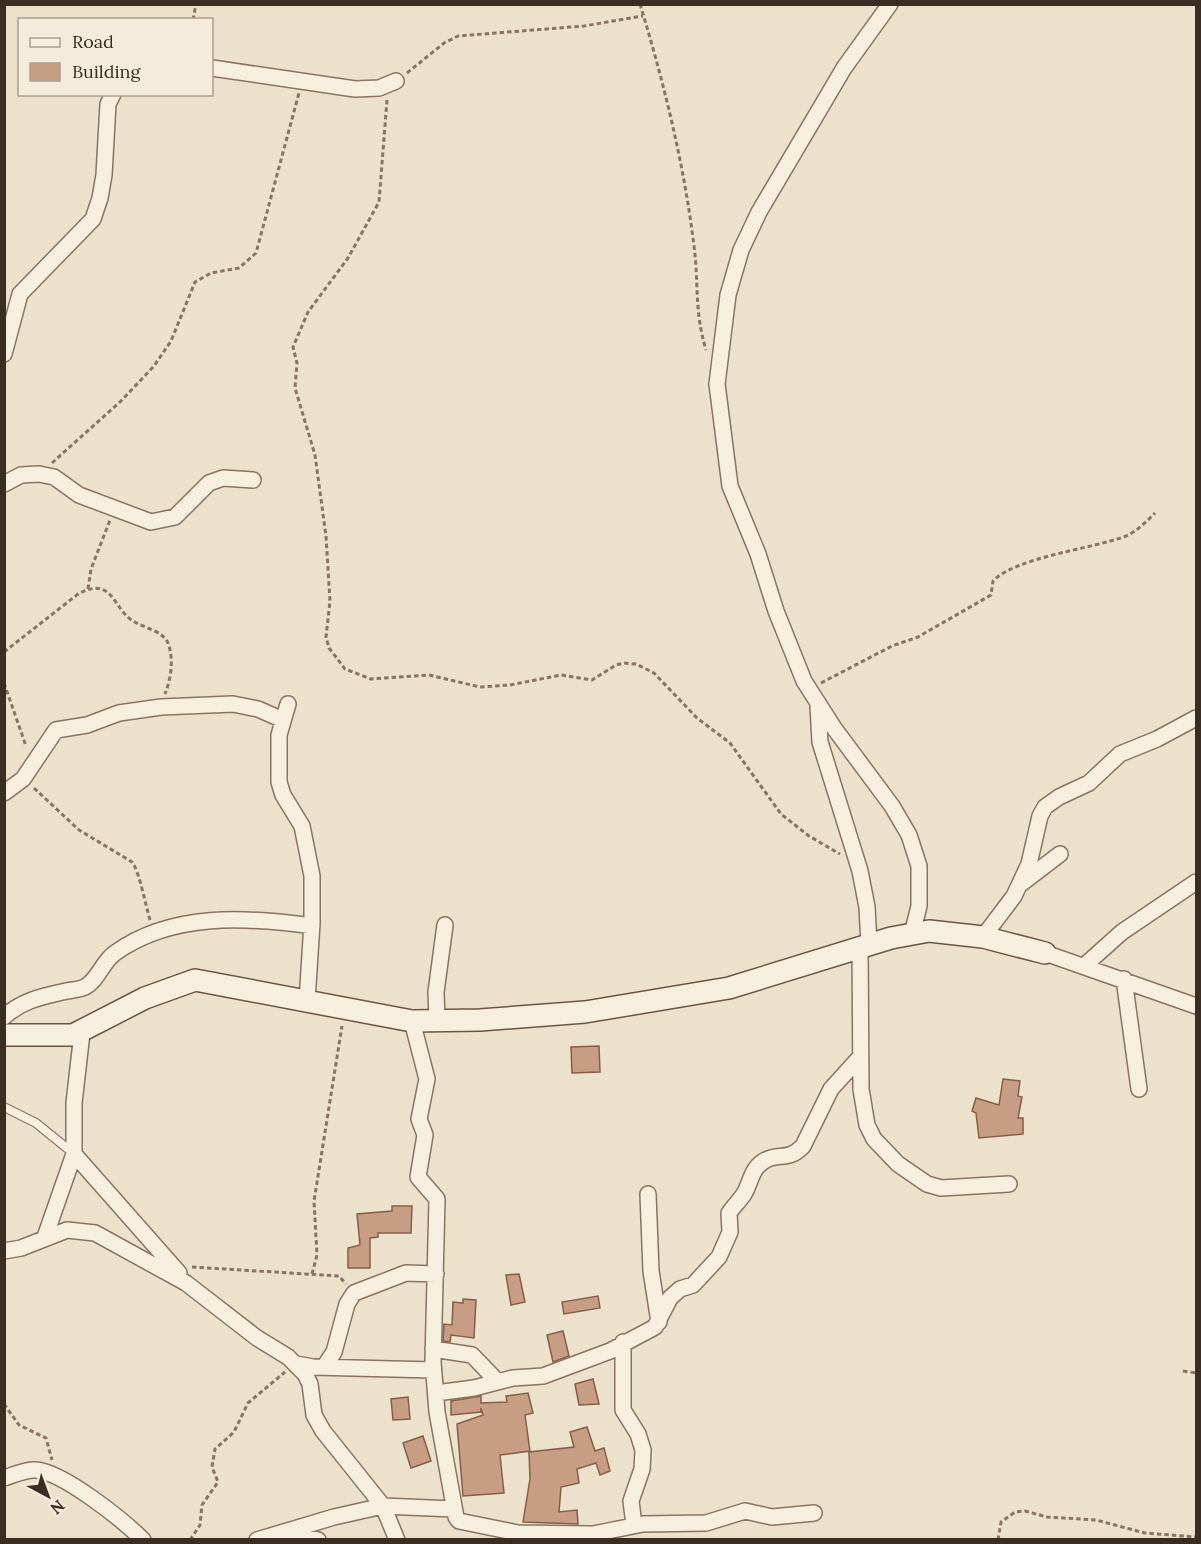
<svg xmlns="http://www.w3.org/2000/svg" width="1201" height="1544" viewBox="0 0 1201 1544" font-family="Lora,serif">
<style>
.building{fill:#c79d84;stroke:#855e48;stroke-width:1.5}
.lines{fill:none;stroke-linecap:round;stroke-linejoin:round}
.lane-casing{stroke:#887460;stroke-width:10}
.street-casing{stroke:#887460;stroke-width:18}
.secondary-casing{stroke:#6a5543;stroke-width:24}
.path{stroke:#887460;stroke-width:3;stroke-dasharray:4.5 3;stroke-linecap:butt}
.lane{stroke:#f7efde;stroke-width:8}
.street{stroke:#f7efde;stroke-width:15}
.secondary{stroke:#f7efde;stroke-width:21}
</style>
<rect width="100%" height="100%" fill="#ece1cb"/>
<path class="building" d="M599,1046L600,1072L572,1073L571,1047Z
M1003,1079L1020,1081L1018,1096L1022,1097L1018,1118H1023V1134L979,1138L976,1113L972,1111L976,1098L999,1105Z
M392,1206H412L411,1233H378V1237L370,1238V1268H348V1248L360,1245L357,1214L392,1211Z
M519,1274L525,1302L511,1305L506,1275Z
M598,1296L600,1308L564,1314L562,1302Z
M463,1299L476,1300L474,1338L451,1335L450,1342L443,1341L444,1324L452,1325L453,1302L463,1303Z
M563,1331L569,1356L553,1362L547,1335Z
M593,1379L599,1404L579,1405L575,1384Z
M528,1393L533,1413L525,1415L530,1451L500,1455L504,1493L463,1496L457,1424L483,1415L481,1408V1412L451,1415V1401L481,1396V1403L507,1402L506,1396Z
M408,1397L410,1419L393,1420L391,1399Z
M587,1427L595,1451L604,1448L610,1471L600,1475L596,1463L577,1469L579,1483L561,1487L559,1512L577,1510L578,1524L523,1522L530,1479L529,1452L574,1447L570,1432Z
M423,1436L431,1461L411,1468L403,1443Z"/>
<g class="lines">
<g class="lane-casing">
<path id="lane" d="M4,1107L36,1123L73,1153"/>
</g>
<g class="street-casing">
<path id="street" d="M890,4L844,68L759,212L741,250L728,295L717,384L730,486L758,554L776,611L804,681L834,728L892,806L909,835L919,866V906L912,934
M212,68L355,89L379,88L396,81
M4,354L20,294L93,219L100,198L104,175L108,104L113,94
M4,484L21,475L39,474L54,477L79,495L151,522L175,517L209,483L223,478L253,480
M288,704L279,735V782L283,795L302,826L312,876V923L307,1001
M818,706L820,742L860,871L867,907L869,945
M4,793L23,779L56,730L87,725L119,713L161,707L233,704L258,709L283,720
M1022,883L1060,854
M983,937L1014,896L1029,864L1040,816L1045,807L1059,797L1089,783L1120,754L1157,739L1196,718
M860,948L861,1089L867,1125L874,1139L898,1164L927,1184L941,1188L1009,1184
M1045,953L1196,1006
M1084,966L1122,932L1196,882
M1124,979L1139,1089
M4,1017C21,1001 40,997 62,992C69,990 79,990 85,987C98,980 103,961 115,953C172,912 247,917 312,926
M437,1020L436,992L445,925
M412,1021L427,1079L419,1119L425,1135L418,1177L437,1199L433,1362L437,1412L456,1517L459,1521L518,1533L590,1534L606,1540
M74,1154L179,1273
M648,1194L651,1271L659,1322
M45,1237L74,1154V1103L82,1033
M4,1251L21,1248L67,1230L95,1233L186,1283L257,1338L288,1357L305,1374L310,1384L314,1415L323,1431L383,1506L397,1540
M623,1342V1410L638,1434L643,1450L642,1469L631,1501L634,1525
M433,1349L472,1355L497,1381
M296,1364L313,1367L433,1370
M324,1367L334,1352L347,1304L354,1293L406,1273L436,1274
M436,1393L474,1388L513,1378L543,1376L610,1351L655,1327L670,1298L680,1289L693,1285L719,1257L730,1232L729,1213C734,1206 740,1200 744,1194C751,1182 751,1169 764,1161C778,1152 788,1162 803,1146L831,1089L860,1057
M4,1478C14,1475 25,1469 36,1470C63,1472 123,1520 143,1540
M292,1533L318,1540
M593,1534L643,1524L706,1523L745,1511L772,1517L814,1513
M257,1540L334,1517L383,1506L454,1509"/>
</g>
<g class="secondary-casing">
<path id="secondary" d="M4,1035H73L145,998L195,980L412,1021L480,1020L585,1012L729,988L891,938L929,931L983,937L1045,953"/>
</g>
<path class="path" d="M640,4C664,83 684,164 694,246C699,284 694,310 706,350
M193,20L196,4
M407,73L444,43L458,36L584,26L643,16
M387,100L379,202L348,258L308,312L293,347L297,363L295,388L315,455L326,536L330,601L326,637L329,648L345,669L371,679L429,675L480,687L510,685L561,675L592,680L616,665L624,663L636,664L654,673L697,718L730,743L781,814L809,836L840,854
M52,463L121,401L154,366L171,341L195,282L211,273L239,268L256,253L299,93
M88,589L91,569L110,520
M4,652L78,594C113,575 113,609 133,621C144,628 163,631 168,643C174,659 171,679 165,694
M4,683L26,746
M821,683L892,646L918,637L991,595L993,581C1016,557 1092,549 1126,536C1137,531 1146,522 1155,513
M34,788L79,830L132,862C139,870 146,907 150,920
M192,1267L339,1276L346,1284
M312,1274L317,1255L314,1201L342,1026
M1183,1371L1196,1373
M4,1404L19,1425L46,1438L52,1460
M190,1540L200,1525L202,1505L218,1482L212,1467L215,1449L234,1432L248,1403L285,1372
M998,1540L1001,1522L1015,1512L1025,1511L1047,1517L1096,1520L1145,1533L1196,1537"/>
<use href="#lane" class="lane"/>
<use href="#street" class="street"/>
<use href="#secondary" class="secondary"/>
</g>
<rect width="1201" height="1544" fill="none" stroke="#3a2d22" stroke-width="12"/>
<rect x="18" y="18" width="195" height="78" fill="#f4ebda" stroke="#aa9f90" stroke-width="1.5"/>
<rect x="30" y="38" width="30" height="9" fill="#f7efde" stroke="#aa9f90" stroke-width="1.5"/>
<text x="72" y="48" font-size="18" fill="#3a2d22">Road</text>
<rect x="30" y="63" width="30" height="18" fill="#c79d84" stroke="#aa9f90" stroke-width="1.5"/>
<text x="72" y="78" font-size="18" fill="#3a2d22">Building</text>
<g transform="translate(48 1496) rotate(139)" stroke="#f4ebda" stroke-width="4.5" paint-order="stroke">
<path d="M0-4.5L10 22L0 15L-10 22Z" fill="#3a2d22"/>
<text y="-9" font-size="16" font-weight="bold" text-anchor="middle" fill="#3a2d22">N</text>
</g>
</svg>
